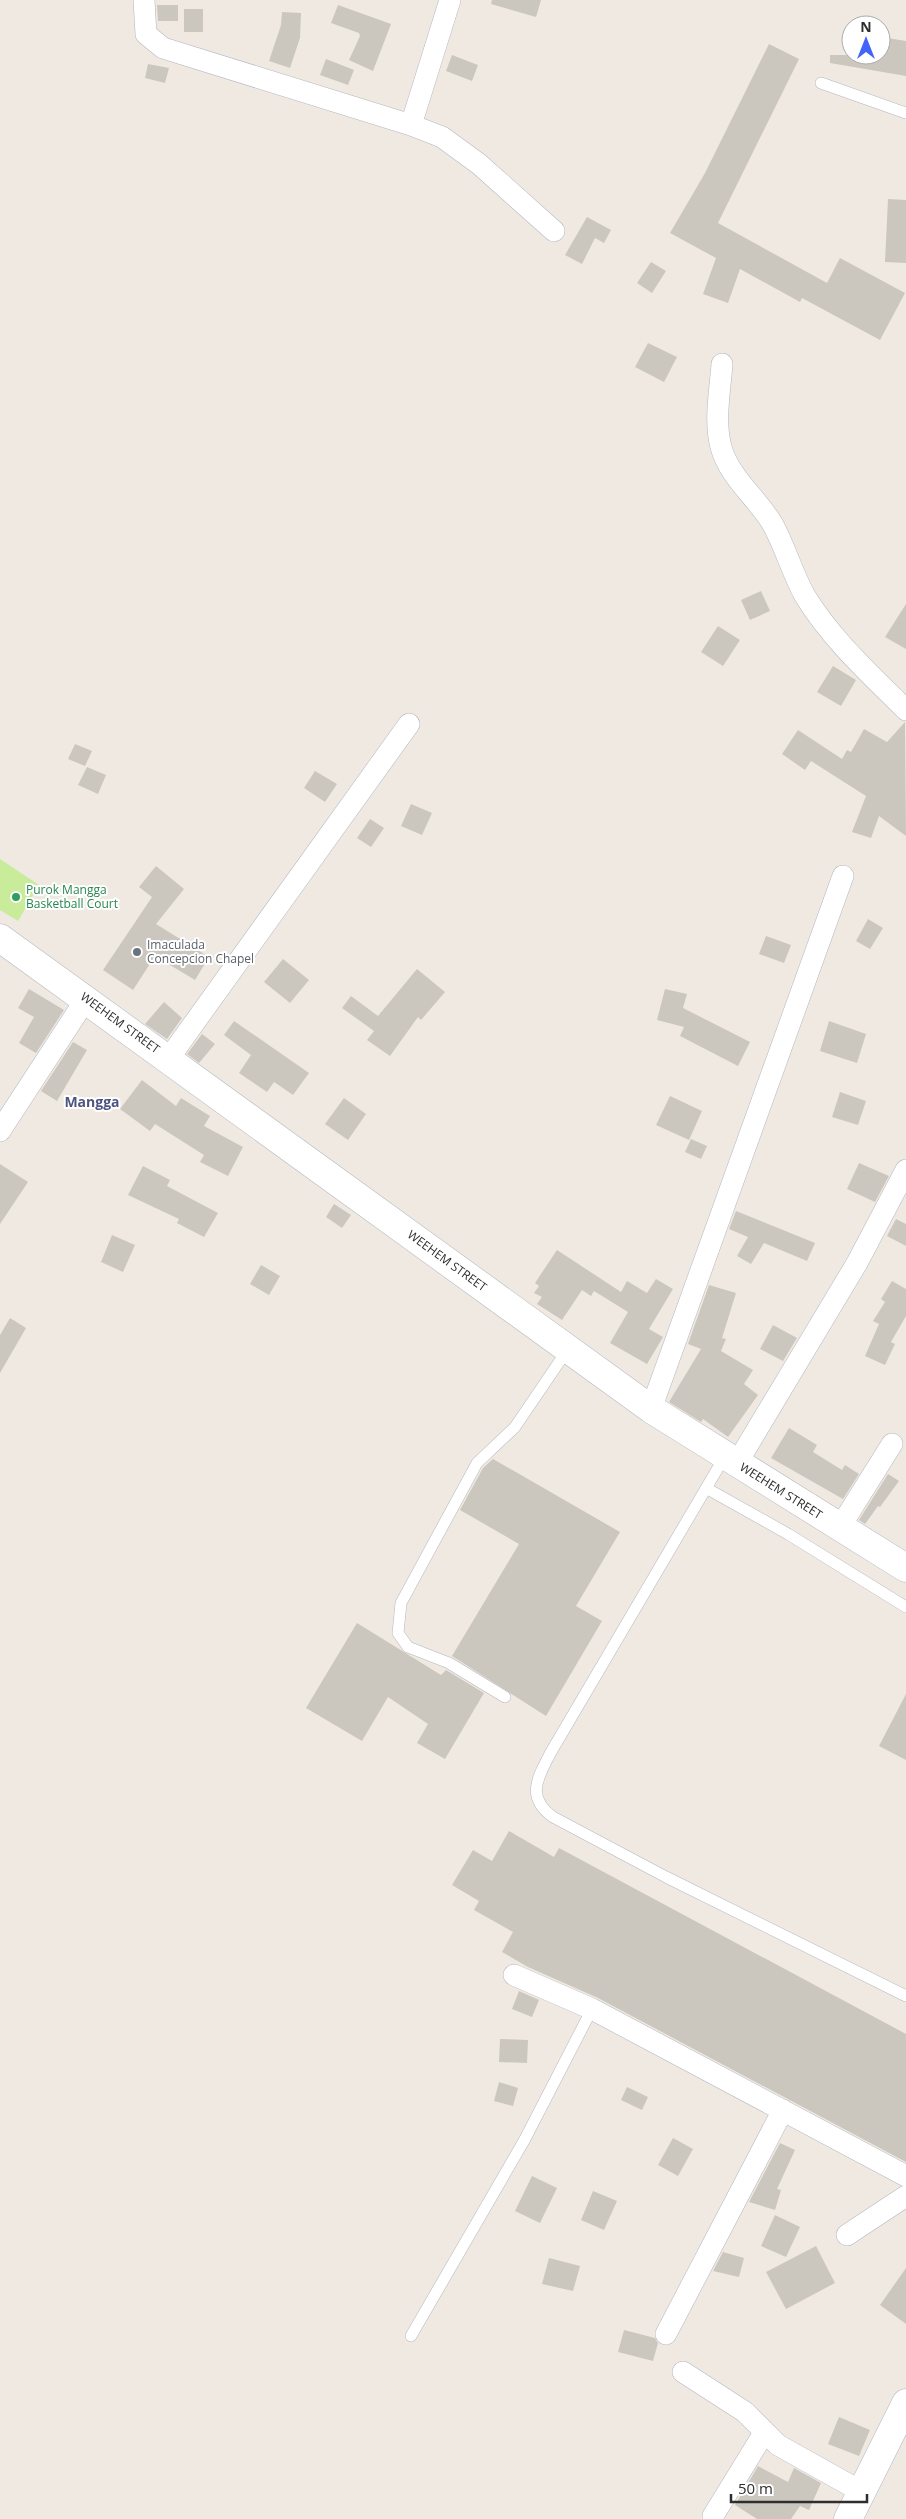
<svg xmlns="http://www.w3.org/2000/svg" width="906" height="2519" viewBox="0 0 906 2519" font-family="'Open Sans',sans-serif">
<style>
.pitch{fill:#c9ec9a}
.building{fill:#cbc7bf}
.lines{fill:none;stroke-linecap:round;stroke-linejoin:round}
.lane-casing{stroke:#b4b7c1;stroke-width:12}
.street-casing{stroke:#b4b7c1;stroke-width:22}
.secondary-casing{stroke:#b4b7c1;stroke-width:29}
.lane{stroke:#fff;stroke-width:11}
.street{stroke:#fff;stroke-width:21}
.secondary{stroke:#fff;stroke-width:28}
.leisure-dot{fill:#2e9e5b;stroke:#fff;stroke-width:2}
.worship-dot{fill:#6b7280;stroke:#fff;stroke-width:2}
.labels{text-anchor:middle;stroke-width:4;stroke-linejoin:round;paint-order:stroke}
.leisure-label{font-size:12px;fill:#27864d;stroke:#fff;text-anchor:start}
.worship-label{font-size:12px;fill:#5b616d;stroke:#fff;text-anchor:start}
.street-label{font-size:12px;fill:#2e2e2e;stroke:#fff}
.neighbourhood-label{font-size:14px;font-weight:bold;fill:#4d5680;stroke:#fff}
</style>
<rect width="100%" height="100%" fill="#efe9e1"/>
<path class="pitch" d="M0,859L39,885L18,921L0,910Z"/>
<path class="building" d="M492,0H541L536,17L491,4Z
M157,5H178V21H158Z
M338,5L391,24L373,71L349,60L360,36L359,33L331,23Z
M184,9H203V32H184Z
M282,12L301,13L300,38L290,68L269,61L281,25Z
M881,37L906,41V76L830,63V55H881Z
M769,44L799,59L718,223L827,283L840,258L905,293L880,340L802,298L800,302L740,269L728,303L703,294L716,258L670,233L705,173Z
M452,55L478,65L472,81L446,71Z
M326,59L354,70L348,85L320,75Z
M148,64L169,68L165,83L145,78Z
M888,199L906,200V263L885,262Z
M587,217L611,230L604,243L595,238L582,264L565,255Z
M651,262L666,271L652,293L637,283Z
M648,343L677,357L664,382L635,367Z
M761,591L770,611L750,620L741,600Z
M906,604V649L885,637Z
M718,626L740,640L723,666L701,652Z
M833,666L856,680L841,706L817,692Z
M905,722L906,836L879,816L871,838L852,832L866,796L811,761L805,770L782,754L798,730L842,759L847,750L851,752L864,729L887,742Z
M75,744L92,751L85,766L68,759Z
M87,767L106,775L98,794L78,785Z
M315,771L337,784L325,802L304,788Z
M411,804L432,813L422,835L401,826Z
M370,819L384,828L371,847L357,838Z
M156,866L184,889L156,924L209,957L195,980L155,956L133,990L103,970L152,897L139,887Z
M868,919L883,928L870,949L856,941Z
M766,936L791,945L784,963L759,954Z
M283,959L309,980L290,1003L264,982Z
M417,969L445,992L421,1020L418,1017L390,1056L367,1040L374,1031L342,1008L351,996L378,1016Z
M29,989L64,1010L36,1053L19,1043L34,1017L18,1008Z
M665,989L687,994L683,1008L750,1042L738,1066L680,1036L684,1027L657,1020Z
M164,1002L182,1018L167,1039L145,1024Z
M234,1021L309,1073L293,1095L274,1082L267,1092L239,1073L251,1055L224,1035Z
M829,1021L866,1034L857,1063L820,1051Z
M202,1034L215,1044L199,1063L187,1054Z
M73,1042L87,1050L57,1101L41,1091Z
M142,1080L176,1106L181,1098L210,1116L204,1126L243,1147L228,1176L200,1162L204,1155L155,1124L150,1131L120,1109Z
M840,1092L866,1101L858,1125L832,1117Z
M670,1096L702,1111L689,1140L656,1125Z
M344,1098L366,1114L348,1140L325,1124Z
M691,1139L707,1146L701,1159L685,1152Z
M859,1163L889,1176L875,1202L847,1189Z
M0,1164L28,1182L0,1224Z
M143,1166L170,1180L167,1186L218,1213L204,1237L177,1223L179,1219L128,1195Z
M334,1204L351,1215L342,1228L326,1217Z
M736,1211L815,1243L807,1261L764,1243L751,1264L737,1256L748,1237L729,1229Z
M896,1219L906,1224V1246L887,1236Z
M112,1235L135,1245L123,1272L101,1262Z
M557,1250L621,1292L627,1281L647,1293L656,1279L673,1289L649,1329L663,1337L647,1364L610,1343L628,1312L594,1291L591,1296L582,1290L562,1320L537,1304L542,1297L534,1293L539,1286L535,1283Z
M261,1265L280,1276L269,1295L250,1284Z
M892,1281L906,1289V1316L891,1342L895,1344L885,1365L865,1356L879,1324L873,1321L885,1302L881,1299Z
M709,1285L736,1293L722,1338L726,1339L721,1351L753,1370L744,1384L758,1395L728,1437L703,1419L701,1422L669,1402L701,1349L688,1344Z
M10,1318L26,1328L0,1373V1335Z
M773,1325L797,1338L783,1361L760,1349Z
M789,1428L817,1445L813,1452L842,1470L845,1465L859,1474L843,1499L771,1458Z
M493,1459L620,1532L576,1606L602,1621L546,1716L452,1656L519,1544L460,1510L483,1468Z
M888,1474L899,1481L880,1507L878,1506L865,1524L859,1520Z
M357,1623L441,1675L446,1670L484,1693L445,1759L417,1743L428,1724L388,1697L362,1741L306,1708Z
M906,1694V1760L879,1746Z
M509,1831L554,1857L559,1848L906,2034V2162L598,1998L528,1967L502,1952L513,1932L474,1910L479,1901L452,1885L473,1850L492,1861Z
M519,1991L539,2000L532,2017L512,2009Z
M500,2039L528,2040L527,2063L499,2062Z
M499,2082L518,2088L513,2106L494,2101Z
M627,2087L648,2097L642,2110L621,2100Z
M673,2138L693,2149L678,2176L658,2165Z
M780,2143L795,2150L777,2189L781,2190L775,2210L749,2202Z
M532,2176L557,2188L540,2223L515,2211Z
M593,2191L617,2201L604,2230L581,2220Z
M775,2215L800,2227L786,2257L761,2246Z
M816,2246L835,2283L786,2309L766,2272Z
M723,2252L744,2258L739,2277L713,2271Z
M549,2258L580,2266L573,2291L542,2284Z
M906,2268V2324L880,2305Z
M624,2330L655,2338L658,2343L653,2361L618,2352Z
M839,2417L870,2430L859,2456L828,2444Z
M758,2466L788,2482L794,2468L821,2483L809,2510L800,2506L791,2519H757L735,2505Z"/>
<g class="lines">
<g class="lane-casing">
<path id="lane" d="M821,83L906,113
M725,1456L551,1752C538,1777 525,1797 553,1817L666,1877L906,1996
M706,1488L788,1534L906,1607
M505,1697L449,1663L408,1647L398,1633L401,1603L477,1463L515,1427L568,1349
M411,2336L525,2139L592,2009"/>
</g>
<g class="street-casing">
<path id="street" d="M144,0L146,34L163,48L411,125L442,137L479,164L554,231
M411,125L450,0
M722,364C720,391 714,421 721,447C729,477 756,497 772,523C785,546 792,573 805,596C832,640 870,674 906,710
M169,1058L409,724
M0,1131L86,999
M651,1409L843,876
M737,1463L857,1263L906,1170
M840,1527L892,1444
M514,1975L592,2009L906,2176
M847,2235L906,2196
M666,2334L783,2110
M683,2372L745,2412L778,2445L862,2492
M713,2516L764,2433"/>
</g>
<g class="secondary-casing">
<path id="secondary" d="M0,938L651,1409L906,1568
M848,2519L906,2403"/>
</g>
<use href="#lane" class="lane"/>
<use href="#street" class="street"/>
<use href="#secondary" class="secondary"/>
</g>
<circle class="leisure-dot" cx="16" cy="897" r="5"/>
<circle class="worship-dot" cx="137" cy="952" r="5"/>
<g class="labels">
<g class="leisure-label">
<text x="26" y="894">Purok Mangga<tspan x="26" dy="14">Basketball Court</tspan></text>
</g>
<g class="worship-label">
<text x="147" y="949">Imaculada<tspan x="147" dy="14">Concepcion Chapel</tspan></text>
</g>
<g class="street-label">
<text transform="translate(120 1023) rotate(36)" y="4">WEEHEM STREET</text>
<text transform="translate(447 1261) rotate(36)" y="4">WEEHEM STREET</text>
<text transform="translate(781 1491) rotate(32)" y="4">WEEHEM STREET</text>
</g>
<g class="neighbourhood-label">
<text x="92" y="1107">Mangga</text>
</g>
</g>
<g transform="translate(866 40)"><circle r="24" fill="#ffffff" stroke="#ababab"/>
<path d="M0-4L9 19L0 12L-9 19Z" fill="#4264fb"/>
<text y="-8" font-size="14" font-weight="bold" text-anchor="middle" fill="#2e2e2e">N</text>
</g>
<path d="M731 2494v8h136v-8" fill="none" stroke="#2e2e2e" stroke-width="2.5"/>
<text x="738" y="2494" font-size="15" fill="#2e2e2e" stroke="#ffffff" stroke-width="4" paint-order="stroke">50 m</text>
</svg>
